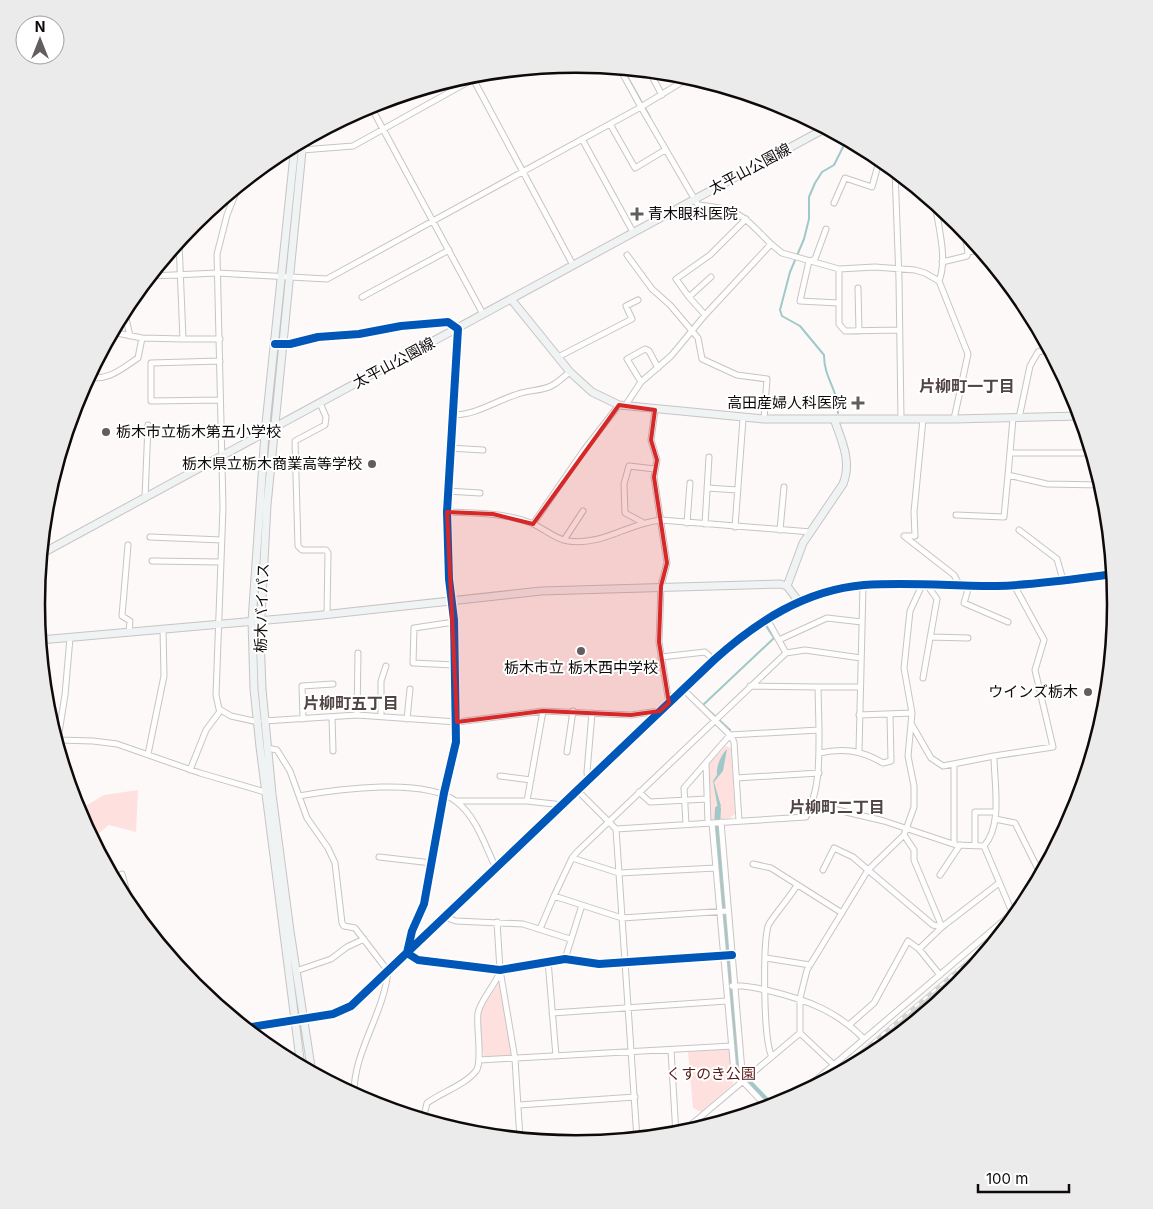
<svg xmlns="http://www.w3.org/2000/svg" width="1153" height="1209" viewBox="0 0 1153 1209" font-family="Inter,'Noto Sans JP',sans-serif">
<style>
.green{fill:#fee1de}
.water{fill:#9ec9c8}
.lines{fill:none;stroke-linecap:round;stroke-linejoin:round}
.stream{stroke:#9ec9c8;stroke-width:2}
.canal{stroke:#9ec9c8;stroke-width:6}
.street-casing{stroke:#c8c4c3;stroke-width:7}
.secondary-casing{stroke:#c8c4c3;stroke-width:9}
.street{stroke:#fffefe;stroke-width:5}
.secondary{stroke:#eff3f3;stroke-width:7}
.rail-casing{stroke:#d5d4d4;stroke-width:4}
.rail{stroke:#fff;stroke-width:2;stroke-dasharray:5.5;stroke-linecap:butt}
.cycleway-casing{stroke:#fff;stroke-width:11}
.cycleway{stroke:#0057b8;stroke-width:8}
.marked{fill:#d62828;fill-opacity:0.2;stroke:#d62828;stroke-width:4;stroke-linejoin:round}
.poi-dot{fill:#625e5d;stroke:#fff;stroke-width:2}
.labels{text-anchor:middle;stroke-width:4;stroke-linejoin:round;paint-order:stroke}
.street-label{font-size:15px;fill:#0f0a0a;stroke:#fff}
.poi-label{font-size:15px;fill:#0f0a0a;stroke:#fff;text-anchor:end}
.park-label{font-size:15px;fill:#5a1918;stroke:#fff}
.neighbourhood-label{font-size:16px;font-weight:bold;fill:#514544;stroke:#fff}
.rim{fill:none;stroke:#0f0a0a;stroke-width:2.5}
</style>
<rect width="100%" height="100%" fill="#fdf9f8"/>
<path class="green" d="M726,746L731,748L735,814L730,818L710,820L707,766Z
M138,790L136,832L109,825L92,839L77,811L104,795Z
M498,984H501L511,1053L509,1056H484L481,1045V1010Z
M727,1049L730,1052L733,1084L701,1112L693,1108L688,1052Z"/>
<path class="water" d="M727,749L723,771L714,782L721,806L718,809L713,781L717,775C716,766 721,755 727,749Z"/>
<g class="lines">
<path class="stream" d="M623,69L650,117
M838,413C838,388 824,379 824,355L800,326L782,316L780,310L790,272L804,239L809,219V197L815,183L822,172L834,165L844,145L852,142
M730,730L703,705L774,638L766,626"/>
<path class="canal" d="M718,809L717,826L738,1071L773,1107"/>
<g class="street-casing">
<path id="street" d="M649,71L662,95
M471,75L573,265
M370,105L483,314
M610,124L635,168L665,150
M582,139L633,232
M302,150L353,146L484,73
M895,170L899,280L901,419
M238,187L227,215L217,254L223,507L216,695L219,709L231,716L258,722
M834,203L845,178L872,187L880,158
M935,203C938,226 948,259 939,281
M826,229L815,259L809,261L800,301L838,303
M964,230L968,252L981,250
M179,242L183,339H220
M771,244L782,253L839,269L875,267L915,270L925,273L939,281L968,354L954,419
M627,255L652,289L670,305L698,338L702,359L737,375L767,379L764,419
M942,262L967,256L968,252
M839,269V324L845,331L899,330
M151,276L217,273L327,279L641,107L620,69
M858,288L859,331
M362,297L449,250
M689,297L711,277
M124,310L130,336
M705,315L689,297L676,279L710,255L746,219
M112,332L142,338L183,339
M275,344H290L318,337L359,334L401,326L448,322L458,329L447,512L449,579L454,620L456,742L444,793L424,904L412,931L407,953L418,960L500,970L565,959L599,964L732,955
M558,357L632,319L626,306L638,300
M88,377C109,381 121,369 138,358L142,338
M641,382L627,359L645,349L649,351L658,368
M220,400L151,401V363L220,361
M320,403L326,417L325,425L295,441L298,546L302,550H326L328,553L327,615
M625,406L641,382L671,356L705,315L771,244C742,215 740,209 698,205L641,107L690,77
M655,410L651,440L657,460L654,477L667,563L661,586L659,642L669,703
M452,415C477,415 495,401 518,394C529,390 541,391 551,386C558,383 564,376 570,372
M1013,418L1008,475L1047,484L1102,485
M1019,418L1030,366L1038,352L1049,349
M923,419L914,512L915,536H904L954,575L960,586
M449,448L483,450
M1011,453H1092
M707,488L738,490
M447,491L480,493
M145,498L148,425
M447,512C475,513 505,513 531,523C544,528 554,539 568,541C603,546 628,523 661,520L811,532
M956,515L1004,517L1008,475
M642,522L625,513L624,484L629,466L655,469
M687,523L690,483
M533,524L584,450L619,405
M705,524L709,457
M735,527L743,419
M780,530L784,487
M1019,530L1057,559L1063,580
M150,537L222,540
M564,540L583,511
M128,545L122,616L130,621L129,632
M152,561L221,562
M922,585L910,611L904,668L912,713L908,756L914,786V807L904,835L868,870L933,925L942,927
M969,586L964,603L1008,622
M767,619L786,653
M454,622L414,628L413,663L454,665
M930,637L968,638
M781,639L827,618L862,622
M661,657L705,652L714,660
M923,678L937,599L927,585
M818,687H860
M683,689L730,735L734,742L739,821
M357,715L358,653
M859,715L912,713
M381,716V681L386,666
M332,717L333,751
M303,719L302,686L333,684
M407,719L410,689
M264,721L357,715L457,722L543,711L631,715L659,711
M912,725L931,758L943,766L994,756
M58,740L93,741L117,744L200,773L265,792
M57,745L65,695L70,638
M267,748L277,750L290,771L307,818L328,848L335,863L342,923L344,926L355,928L388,971C384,1014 353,1052 354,1095
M859,751L863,586
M567,752L573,711
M819,753C844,748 861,750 883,763L891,761L890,715
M148,754L164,676L163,629
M706,763L708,823
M190,770L206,730L221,710
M500,776L531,780
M736,778L819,773
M588,782L587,772L592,713
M578,791L616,829L806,817C820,789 819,761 819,730
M639,792L650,802L707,799
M299,796C338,789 426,777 457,802C477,818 485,846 496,868
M456,801H527L563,805
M527,801L543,711
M812,804L884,821L956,845L984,846C1003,825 994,783 994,756L1053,747L1035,670L1044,640L1014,585
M995,819L1015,823L1041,875
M721,822L742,1071L748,1077
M712,823L734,1072L768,1108
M686,824L684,788L730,735L819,730L818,687L750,686
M616,829L637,1139
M904,835L914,850V860L942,927
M954,844V765
M975,845V812H995
M984,846L1012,912
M379,857L432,863
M572,858L619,873L716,868
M753,864L771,868L842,913
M823,870L834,848L853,857L868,870L807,970L800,998V1033L834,1065
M122,874L132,911
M940,875L960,845
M554,896L572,858L578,851L786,653L805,650L861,658
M444,917L456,921L523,924L570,939
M497,922L500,970L515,1059L520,1139
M540,929L554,896L622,918L728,911
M919,949L942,927L999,883
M766,958L810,965
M565,959L582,905
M548,961L556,1056
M296,971L331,959L347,947L364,939
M732,986C745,985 757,988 770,991C807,1000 837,1011 864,1039
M552,1013L727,1001
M850,1024L874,1003L908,941L919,949L940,975
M671,1050L676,1135
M772,1057C763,1040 763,946 768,926C770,920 791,896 797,885
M480,1060L732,1046
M852,1067L984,956
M796,1097L1029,899
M519,1105L635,1097
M423,1120L427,1103C442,1092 465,1085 476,1071C483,1062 476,1026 478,1013C480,1001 495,985 500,972
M679,1135L800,1033
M574,1144L607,1142"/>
</g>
<g class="secondary-casing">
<path id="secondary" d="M303,141L267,505L260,636L262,689L272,794L290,931L312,1073
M295,145L265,433L252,621L254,689L260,747L301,1067
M511,299L570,372L592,392L619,405L764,419H954L1081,416
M41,554L826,128
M787,586L803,543L843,484C852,462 842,441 834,419
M40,640L313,616L541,591L780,584L787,586L799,602
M245,1028L333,1014L351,1006L714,660C756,622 805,590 864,585C908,582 953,586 997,586C1036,585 1075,579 1114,574"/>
</g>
<use href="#street" class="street"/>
<use href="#secondary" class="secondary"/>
<g class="rail-casing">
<path id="rail" d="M831,1078L1003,932"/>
</g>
<use href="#rail" class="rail"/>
<g class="cycleway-casing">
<path id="cycleway" d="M275,344H290L318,337L359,334L401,326L448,322L458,329L447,512L449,579L454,620L456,742L444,793L424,904L412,931L407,953L418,960L500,970L565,959L599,964L732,955
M245,1028L333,1014L351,1006L714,660C756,622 805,590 864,585C908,582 953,586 997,586C1036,585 1075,579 1114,574"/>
</g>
<use href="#cycleway" class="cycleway"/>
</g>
<path class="marked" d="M619,405L655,410L651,440L657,460L654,477L667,563L661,586L659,642L669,703L660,711L631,715L543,711L457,722L447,512L493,514L533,524Z"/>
<g class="poi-dot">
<path d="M634.5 206.5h5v5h5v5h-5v5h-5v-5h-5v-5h5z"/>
<path d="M855.5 395.5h5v5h5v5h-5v5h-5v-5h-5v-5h5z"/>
<circle cx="106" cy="432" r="5"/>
<circle cx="372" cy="464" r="5"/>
<circle cx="581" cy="651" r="5"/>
<circle cx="1088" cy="692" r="5"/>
</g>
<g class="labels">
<g class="street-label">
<text transform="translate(750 169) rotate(-28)" y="5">太平山公園線</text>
<text transform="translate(394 363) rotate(-28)" y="5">太平山公園線</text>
<text transform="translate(262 608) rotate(-88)" y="5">栃木バイパス</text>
</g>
<g class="poi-label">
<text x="648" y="219" text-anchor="start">青木眼科医院</text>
<text x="847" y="408">高田産婦人科医院</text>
<text x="116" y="437" text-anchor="start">栃木市立栃木第五小学校</text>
<text x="362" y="469">栃木県立栃木商業高等学校</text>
<text x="581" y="673" text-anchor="middle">栃木市立 栃木西中学校</text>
<text x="1078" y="697">ウインズ栃木</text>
</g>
<g class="park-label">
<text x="711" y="1079">くすのき公園</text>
</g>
<g class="neighbourhood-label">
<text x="967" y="392">片柳町一丁目</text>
<text x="351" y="709">片柳町五丁目</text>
<text x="837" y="813">片柳町二丁目</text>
</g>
</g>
<path d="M0 0H1153V1209H0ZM45 604a531 531 0 1 1 1062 0a531 531 0 1 1-1062 0Z" fill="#ecebeb" fill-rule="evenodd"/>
<path class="rim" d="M45 604a531 531 0 1 1 1062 0a531 531 0 1 1-1062 0Z"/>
<g transform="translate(40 40)"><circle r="24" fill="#ffffff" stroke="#9f9d9d"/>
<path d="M0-4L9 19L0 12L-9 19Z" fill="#625e5d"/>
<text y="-8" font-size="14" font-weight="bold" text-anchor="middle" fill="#0f0a0a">N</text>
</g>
<path d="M978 1184v8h91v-8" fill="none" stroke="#0f0a0a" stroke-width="2.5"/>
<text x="986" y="1184" font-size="15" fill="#0f0a0a" stroke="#ffffff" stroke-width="4" paint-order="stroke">100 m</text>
</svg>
